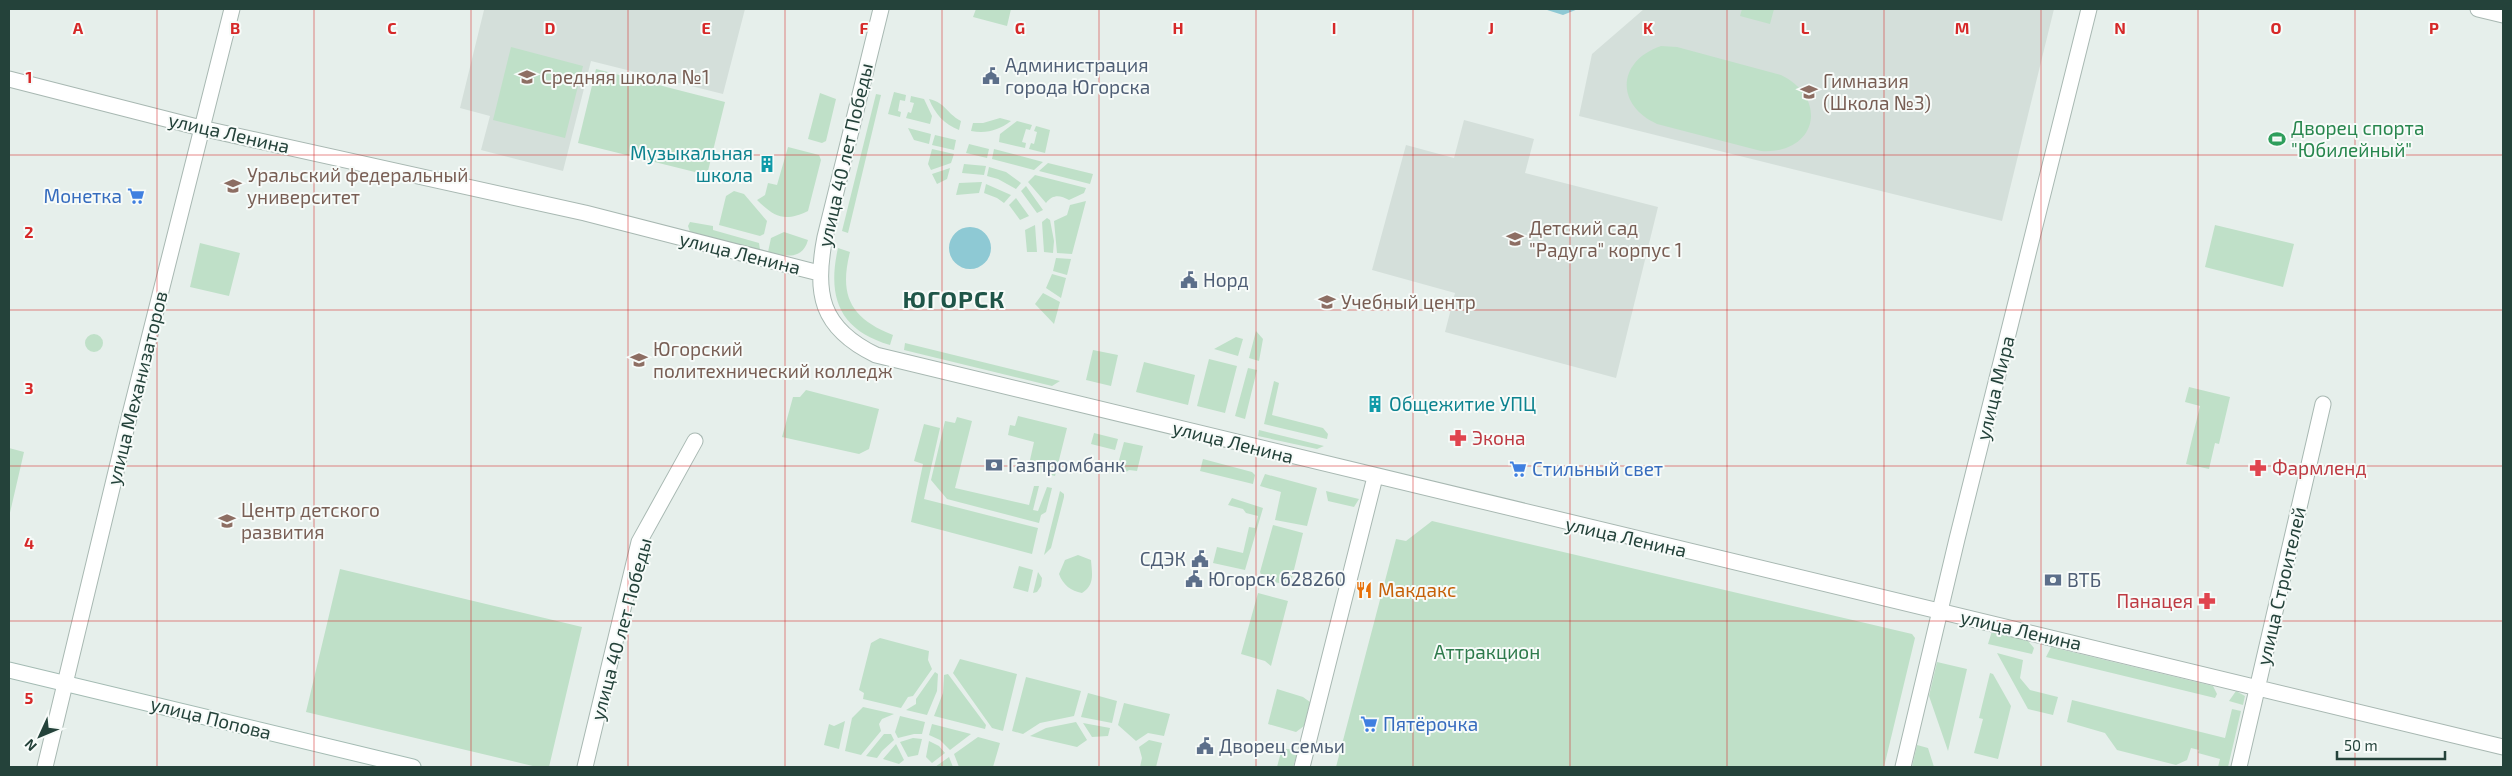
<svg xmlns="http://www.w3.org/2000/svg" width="2512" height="776" viewBox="0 0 2512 776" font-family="'Exo 2',sans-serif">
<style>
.built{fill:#d4dfda}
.green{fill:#bfe0c8}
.water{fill:#8ec9d4}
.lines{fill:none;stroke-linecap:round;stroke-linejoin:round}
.street-casing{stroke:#a8b8b2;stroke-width:17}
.secondary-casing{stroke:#a4bbb3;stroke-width:17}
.street{stroke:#fff;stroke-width:15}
.secondary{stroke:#fff;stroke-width:15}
.grid{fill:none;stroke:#d62828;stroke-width:1;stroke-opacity:0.55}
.labels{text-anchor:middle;stroke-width:4;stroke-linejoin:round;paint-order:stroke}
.service-label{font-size:19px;fill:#4e5e75;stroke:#f7fbf9;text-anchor:start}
.education-label{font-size:19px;fill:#785e54;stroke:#f7fbf9;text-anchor:start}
.leisure-label{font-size:19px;fill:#27864d;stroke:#f7fbf9;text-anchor:start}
.street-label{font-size:19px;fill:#24423a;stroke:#f7fbf9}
.culture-label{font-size:19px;fill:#0d838f;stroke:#f7fbf9;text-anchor:end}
.shop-label{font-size:19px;fill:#366cbe;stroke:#f7fbf9;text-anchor:start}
.health-label{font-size:19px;fill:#be3a42;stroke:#f7fbf9;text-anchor:start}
.food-label{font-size:19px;fill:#c56008;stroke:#f7fbf9;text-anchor:start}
.park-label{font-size:19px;fill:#2d7a4b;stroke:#f7fbf9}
.district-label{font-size:24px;font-weight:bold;letter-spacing:1px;fill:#1f5548;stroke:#f7fbf9}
.grid-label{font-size:16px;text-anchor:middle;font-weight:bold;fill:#d62828;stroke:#f7fbf9;stroke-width:4;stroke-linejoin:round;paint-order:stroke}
</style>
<rect width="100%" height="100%" fill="#e6efeb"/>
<path class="built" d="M480,9H745L723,94L591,61L563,171L481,150L490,116L460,108L484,10Z
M1644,9H2054L2002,221L1579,116L1592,54Z
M1464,120L1534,139L1525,173L1658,207L1616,378L1445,332L1455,293L1372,270L1406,145L1454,158Z"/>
<path class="green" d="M976,9H1011L1007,26L973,17Z
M1742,9H1774L1770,24L1740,16Z
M1661,46L1677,47L1781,75C1830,99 1816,155 1761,151L1657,124C1615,105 1617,61 1661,46Z
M511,47L583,66L565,138L493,120Z
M596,69L725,102L707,175L578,143Z
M894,92L906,95L905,101L900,100L898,111L901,112L900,117L888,114Z
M820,93L836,99L826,141L822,143L808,139Z
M876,94L881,95L848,233L842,231Z
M911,96L924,99L932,116L930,124L906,118L908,112L911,113L914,103L910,102Z
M929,99C946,103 946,113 961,121L959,130C944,124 935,114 929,99Z
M1000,118L1011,121C999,130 987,134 971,131L973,123H983Z
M1017,121L1032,125L1030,130L1026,129L1022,142L1026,143L1025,148L999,142L1000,134Z
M1036,126L1050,130L1045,153L1029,149L1031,143L1034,144L1037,132L1034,131Z
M908,128L931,134L929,144L914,140Z
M935,135L956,140L954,150L932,145Z
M969,144L989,149L987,158L966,153Z
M788,147L819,155L821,160L808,211C785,222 775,218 757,200L765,195L768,183L777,185Z
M932,149L954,154L951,163L931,170L928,164Z
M994,149L1043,162L1034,170L992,159Z
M1048,163L1093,174L1090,184L1039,171Z
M964,164L986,166L984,175L962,173Z
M989,167L1006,172L1021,183L1016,189L998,179L987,176Z
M950,168L947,179L937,184L932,174Z
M1035,175L1086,188L1084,193L1069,200C1060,195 1053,194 1046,203L1028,182Z
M982,182L979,193L956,195L959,183Z
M986,184L1011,195L1004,203L997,198L984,193Z
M1026,186L1043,210L1037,213L1021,191Z
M734,191L744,194L767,221L764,234L760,236L719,225L726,196Z
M1016,198L1029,216L1020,220L1009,205Z
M1086,201L1072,254L1057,253L1054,221L1067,215L1070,205Z
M1047,218L1050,220L1054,241L1053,253L1044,252L1042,222Z
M690,222L713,226V230L759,243L760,250L690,232L688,226Z
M1035,225L1037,252H1027L1025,230Z
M2215,225L2294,244L2283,287L2205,267Z
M784,232L808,240C802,261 785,256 768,252L771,238Z
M200,243L240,253L229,296L190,287Z
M838,248L850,252C839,295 850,318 893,335L890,345C839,330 827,297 838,248Z
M1056,258L1071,259L1067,275L1053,271Z
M1052,274L1066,278L1061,298L1046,288Z
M1043,293L1060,302L1054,324L1035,304Z
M1256,331L1263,339L1259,361L1249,358Z
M85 343a9 9 0 1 1 18 0a9 9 0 1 1-18 0Z
M1236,337L1243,339L1238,356L1214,349Z
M905,343L1060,381L1052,386L904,350Z
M1093,350L1118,355L1111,386L1086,380Z
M1209,359L1237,366L1225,413L1197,406Z
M1144,362L1195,375L1188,405L1136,392Z
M1248,368L1257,370L1245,419L1235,416Z
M1274,381L1279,383L1272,415L1323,428L1328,434L1327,439L1264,424Z
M2189,387L2230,397L2219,444L2215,443L2209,469L2186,464L2200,406L2185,402Z
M806,390L879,409L869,449L859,454L782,437L793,397H800Z
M1018,416L1067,428L1055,476L1028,469L1034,442L1008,435L1010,425L1015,426Z
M957,417L972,421L955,488L1029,505L1034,486H1039L1033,510L1038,511L1047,487L1052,488L1046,512L1041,515L1039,523L947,499L931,480L945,421L955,423Z
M924,424L940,428L924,499L1038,528L1032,554L911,522L923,464L914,461Z
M1259,430L1324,446L1317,449L1258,436Z
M1094,433L1118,439L1115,450L1091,444Z
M1124,442L1143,446L1137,471L1129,470L1125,473L1116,471Z
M9,448L24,452L9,517Z
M1203,459L1252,472L1255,475L1253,484L1200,471Z
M1265,474L1317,488L1307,526L1275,520L1281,492L1260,486Z
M1060,491L1064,494V497L1051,548L1044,555Z
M1326,491L1359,499L1354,507L1328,501Z
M1232,498L1263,508L1245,570L1213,563L1217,547L1243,553L1249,527L1255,528L1258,516L1246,513L1243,509L1228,505Z
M1432,521L1912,634L1915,638L1884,767H1336L1396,539L1406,541Z
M1273,525L1303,533L1290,586L1263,579L1260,572Z
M1078,555L1091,560C1092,574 1095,585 1082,593C1071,591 1063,585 1059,574L1065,560Z
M1019,566L1033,570L1028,592L1013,588Z
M340,569L582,627L549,767H537L306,712Z
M1038,572L1042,578L1041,586L1037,592L1033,593Z
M1258,593L1288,601L1271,666L1265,661L1241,654Z
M1992,631L2028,641L2034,648L2032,654L1988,644Z
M880,638L929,651L928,660L932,669L913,696L908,697L901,708L863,699L864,693L859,690L871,643Z
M2051,647L2213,686L2217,694L2215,698L2046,657Z
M1997,653L2023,660L2020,678L2030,690L2058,697L2053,715L2028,709Z
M960,659L1017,674L1003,731L992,728L953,673Z
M1937,662L1967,669L1948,751L1929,696Z
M935,672L938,674L937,691L927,715L906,710L916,704V699Z
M1990,673L1993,674L2011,706L1998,759L1974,753L1983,719L1979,718Z
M948,674L986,725L985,729L934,716L943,693L944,675Z
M1026,677L1081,691L1074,716L1040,723L1023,734L1012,731Z
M1277,689L1303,697L1310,702L1304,726L1296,732L1268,724Z
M2236,691L2245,696L2243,705L2229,701Z
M1088,693L1117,701L1112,723L1081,717Z
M2072,700L2225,738L2232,709L2241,711L2228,767H2218L2220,759L2198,753L2199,750L2191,748L2187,760L2176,765L2117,750L2105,733L2067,722Z
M1124,703L1170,714L1164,736L1148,733L1136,741L1118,725Z
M863,707L894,714L882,719L879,724L881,731L861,755L845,751L852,718Z
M900,716L925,722L922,734H914L898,738L895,732Z
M845,721L839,749L824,745L829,724L834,726Z
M1076,722L1087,740L1077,747L1030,736L1046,728Z
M1083,723L1110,728L1108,736L1092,737Z
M932,724L971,734L950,750L940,740L929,735Z
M884,734H891L894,740L882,751L877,758L866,756Z
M978,737L1000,743L993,767H959L954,754Z
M913,738L922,739L918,755L908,757L900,742Z
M1149,740L1162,743L1156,767H1140L1142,758L1139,747Z
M929,741L939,746L945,753L932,763L926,757Z
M896,744L904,760L899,764L883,759Z
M1917,745L1928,748L1934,767H1912Z
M1285,749H1294L1297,754L1293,767H1277L1281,752Z
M949,757L953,767H935Z"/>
<path class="water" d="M1544,9H1578L1563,15Z
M949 248a21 21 0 1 1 42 0a21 21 0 1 1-42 0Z"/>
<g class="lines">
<g class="street-casing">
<path id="street" d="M881,9L825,237C814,293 820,328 876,355L2503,747
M2478,9L2503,15
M9,79L201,128L585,213L819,273
M45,767L126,430L232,9
M585,767L639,542L695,441
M1302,767L1375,477
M1903,767L1957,539L2089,9
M2239,767L2323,404"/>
</g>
<g class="secondary-casing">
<path id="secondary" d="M9,670L413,767"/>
</g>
<use href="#street" class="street"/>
<use href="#secondary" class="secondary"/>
</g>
<path class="grid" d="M157,9V767M314,9V767M471,9V767M628,9V767M785,9V767M942,9V767M1099,9V767M1256,9V767M1413,9V767M1570,9V767M1727,9V767M1884,9V767M2041,9V767M2198,9V767M2355,9V767M9,155H2503M9,310H2503M9,466H2503M9,621H2503"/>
<defs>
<g id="civic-bare" transform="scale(1.35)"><path d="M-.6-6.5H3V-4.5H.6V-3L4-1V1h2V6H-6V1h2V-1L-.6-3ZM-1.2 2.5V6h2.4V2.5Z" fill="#5c6f8a" stroke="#f7fbf9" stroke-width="2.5" paint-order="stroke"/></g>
<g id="school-bare" transform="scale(1.35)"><path d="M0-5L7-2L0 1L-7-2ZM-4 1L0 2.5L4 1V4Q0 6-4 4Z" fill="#8d6e63" stroke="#f7fbf9" stroke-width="2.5" paint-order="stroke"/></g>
<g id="stadium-bare" transform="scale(1.35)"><path d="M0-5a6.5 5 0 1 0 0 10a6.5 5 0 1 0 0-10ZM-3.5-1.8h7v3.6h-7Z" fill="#2e9e5b" stroke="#f7fbf9" stroke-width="2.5" paint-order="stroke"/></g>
<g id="building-bare" transform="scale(1.35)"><path d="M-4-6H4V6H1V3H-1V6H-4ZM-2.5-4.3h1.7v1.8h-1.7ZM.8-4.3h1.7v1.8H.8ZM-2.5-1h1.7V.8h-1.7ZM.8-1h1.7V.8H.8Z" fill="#0f9aa8" stroke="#f7fbf9" stroke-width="2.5" paint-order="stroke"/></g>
<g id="university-bare" transform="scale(1.35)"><path d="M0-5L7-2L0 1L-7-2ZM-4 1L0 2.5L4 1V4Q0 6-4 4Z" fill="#8d6e63" stroke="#f7fbf9" stroke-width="2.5" paint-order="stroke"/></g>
<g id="supermarket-bare" transform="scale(1.35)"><path d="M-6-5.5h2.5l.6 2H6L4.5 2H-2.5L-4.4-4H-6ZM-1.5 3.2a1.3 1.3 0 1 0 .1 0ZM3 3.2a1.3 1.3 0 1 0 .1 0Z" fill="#3f7fe0" stroke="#f7fbf9" stroke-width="2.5" paint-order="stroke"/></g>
<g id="pharmacy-bare" transform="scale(1.35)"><path d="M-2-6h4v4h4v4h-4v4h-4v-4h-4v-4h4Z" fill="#e0444e" stroke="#f7fbf9" stroke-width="2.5" paint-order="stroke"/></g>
<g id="bank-bare" transform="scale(1.35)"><path d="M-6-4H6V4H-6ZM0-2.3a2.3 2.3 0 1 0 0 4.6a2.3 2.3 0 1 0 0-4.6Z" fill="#5c6f8a" stroke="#f7fbf9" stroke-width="2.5" paint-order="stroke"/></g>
<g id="restaurant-bare" transform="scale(1.35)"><path d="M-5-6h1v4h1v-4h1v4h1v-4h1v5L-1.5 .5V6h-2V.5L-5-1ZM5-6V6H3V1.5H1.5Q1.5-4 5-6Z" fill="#e8710a" stroke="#f7fbf9" stroke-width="2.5" paint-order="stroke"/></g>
</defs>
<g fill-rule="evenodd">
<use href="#civic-bare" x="991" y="76"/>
<use href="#school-bare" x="527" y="77"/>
<use href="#school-bare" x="1809" y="92"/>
<use href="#stadium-bare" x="2277" y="139"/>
<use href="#building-bare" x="767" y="164"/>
<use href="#university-bare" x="233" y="186"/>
<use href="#supermarket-bare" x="136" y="196"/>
<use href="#school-bare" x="1515" y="239"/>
<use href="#civic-bare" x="1189" y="280"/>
<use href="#university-bare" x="1327" y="302"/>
<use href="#university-bare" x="639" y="360"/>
<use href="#building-bare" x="1375" y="404"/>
<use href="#pharmacy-bare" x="1458" y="438"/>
<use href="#bank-bare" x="994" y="465"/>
<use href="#pharmacy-bare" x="2258" y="468"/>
<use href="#supermarket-bare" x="1518" y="469"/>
<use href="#school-bare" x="227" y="521"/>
<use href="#civic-bare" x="1200" y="559"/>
<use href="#civic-bare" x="1194" y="579"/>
<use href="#bank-bare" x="2053" y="580"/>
<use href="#restaurant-bare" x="1364" y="590"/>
<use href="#pharmacy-bare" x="2207" y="601"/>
<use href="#supermarket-bare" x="1369" y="724"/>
<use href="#civic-bare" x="1205" y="746"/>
</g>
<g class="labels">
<g class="service-label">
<text x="1005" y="72">Администрация<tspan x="1005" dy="22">города Югорска</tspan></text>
<text x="1203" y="287">Норд</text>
<text x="1008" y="472">Газпромбанк</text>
<text x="1186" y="566" text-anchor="end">СДЭК</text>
<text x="1208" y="586">Югорск 628260</text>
<text x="2067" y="587">ВТБ</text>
<text x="1219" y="753">Дворец семьи</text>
</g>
<g class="education-label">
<text x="541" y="84">Средняя школа №1</text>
<text x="1823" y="88">Гимназия<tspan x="1823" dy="22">(Школа №3)</tspan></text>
<text x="247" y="182">Уральский федеральный<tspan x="247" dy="22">университет</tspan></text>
<text x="1529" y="235">Детский сад<tspan x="1529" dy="22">"Радуга" корпус 1</tspan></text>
<text x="1341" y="309">Учебный центр</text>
<text x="653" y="356">Югорский<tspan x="653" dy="22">политехнический колледж</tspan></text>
<text x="241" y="517">Центр детского<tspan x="241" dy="22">развития</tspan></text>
</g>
<g class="leisure-label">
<text x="2291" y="135">Дворец спорта<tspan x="2291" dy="22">"Юбилейный"</tspan></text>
</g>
<g class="street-label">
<text transform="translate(229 133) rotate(13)" y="7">улица Ленина</text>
<text transform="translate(845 155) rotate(-77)" y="7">улица 40 лет Победы</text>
<text transform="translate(740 253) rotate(14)" y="7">улица Ленина</text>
<text transform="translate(137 388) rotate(-76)" y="7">улица Механизаторов</text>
<text transform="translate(1995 388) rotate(-76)" y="7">улица Мира</text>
<text transform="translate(1233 442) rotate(14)" y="7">улица Ленина</text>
<text transform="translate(1626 537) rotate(13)" y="7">улица Ленина</text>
<text transform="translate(2281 586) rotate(-77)" y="7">улица Строителей</text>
<text transform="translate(621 629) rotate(-75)" y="7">улица 40 лет Победы</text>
<text transform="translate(2021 630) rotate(13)" y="7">улица Ленина</text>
<text transform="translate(211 718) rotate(14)" y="7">улица Попова</text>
</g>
<g class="culture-label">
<text x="753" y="160">Музыкальная<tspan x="753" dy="22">школа</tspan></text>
<text x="1389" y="411" text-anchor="start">Общежитие УПЦ</text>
</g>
<g class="shop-label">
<text x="122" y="203" text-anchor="end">Монетка</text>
<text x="1532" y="476">Стильный свет</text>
<text x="1383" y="731">Пятёрочка</text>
</g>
<g class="health-label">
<text x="1472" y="445">Экона</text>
<text x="2272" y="475">Фармленд</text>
<text x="2193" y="608" text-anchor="end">Панацея</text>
</g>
<g class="food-label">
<text x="1378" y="597">Макдакс</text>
</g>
<g class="park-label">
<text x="1487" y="659">Аттракцион</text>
</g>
<g class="district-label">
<text x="954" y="308">ЮГОРСК</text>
</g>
</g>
<g class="grid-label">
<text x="78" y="34">A</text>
<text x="235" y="34">B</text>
<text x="392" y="34">C</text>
<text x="550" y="34">D</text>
<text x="706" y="34">E</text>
<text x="864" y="34">F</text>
<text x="1020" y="34">G</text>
<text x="1178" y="34">H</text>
<text x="1334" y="34">I</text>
<text x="1491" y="34">J</text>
<text x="1648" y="34">K</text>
<text x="1805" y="34">L</text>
<text x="1962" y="34">M</text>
<text x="2120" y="34">N</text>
<text x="2276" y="34">O</text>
<text x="2434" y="34">P</text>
<text x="29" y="83">1</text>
<text x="29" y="238">2</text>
<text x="29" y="394">3</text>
<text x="29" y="549">4</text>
<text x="29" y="704">5</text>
</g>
<rect width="2512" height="776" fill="none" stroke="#24423a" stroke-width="20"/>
<g transform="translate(40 736) rotate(226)" stroke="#f7fbf9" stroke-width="4" paint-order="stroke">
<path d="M0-4L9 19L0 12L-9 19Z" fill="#24423a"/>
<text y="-8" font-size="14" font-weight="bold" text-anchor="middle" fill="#24423a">N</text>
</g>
<path d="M2337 751v8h108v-8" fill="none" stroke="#24423a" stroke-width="2.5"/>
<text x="2344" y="751" font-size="15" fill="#24423a" stroke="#f7fbf9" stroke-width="4" paint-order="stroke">50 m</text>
</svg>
